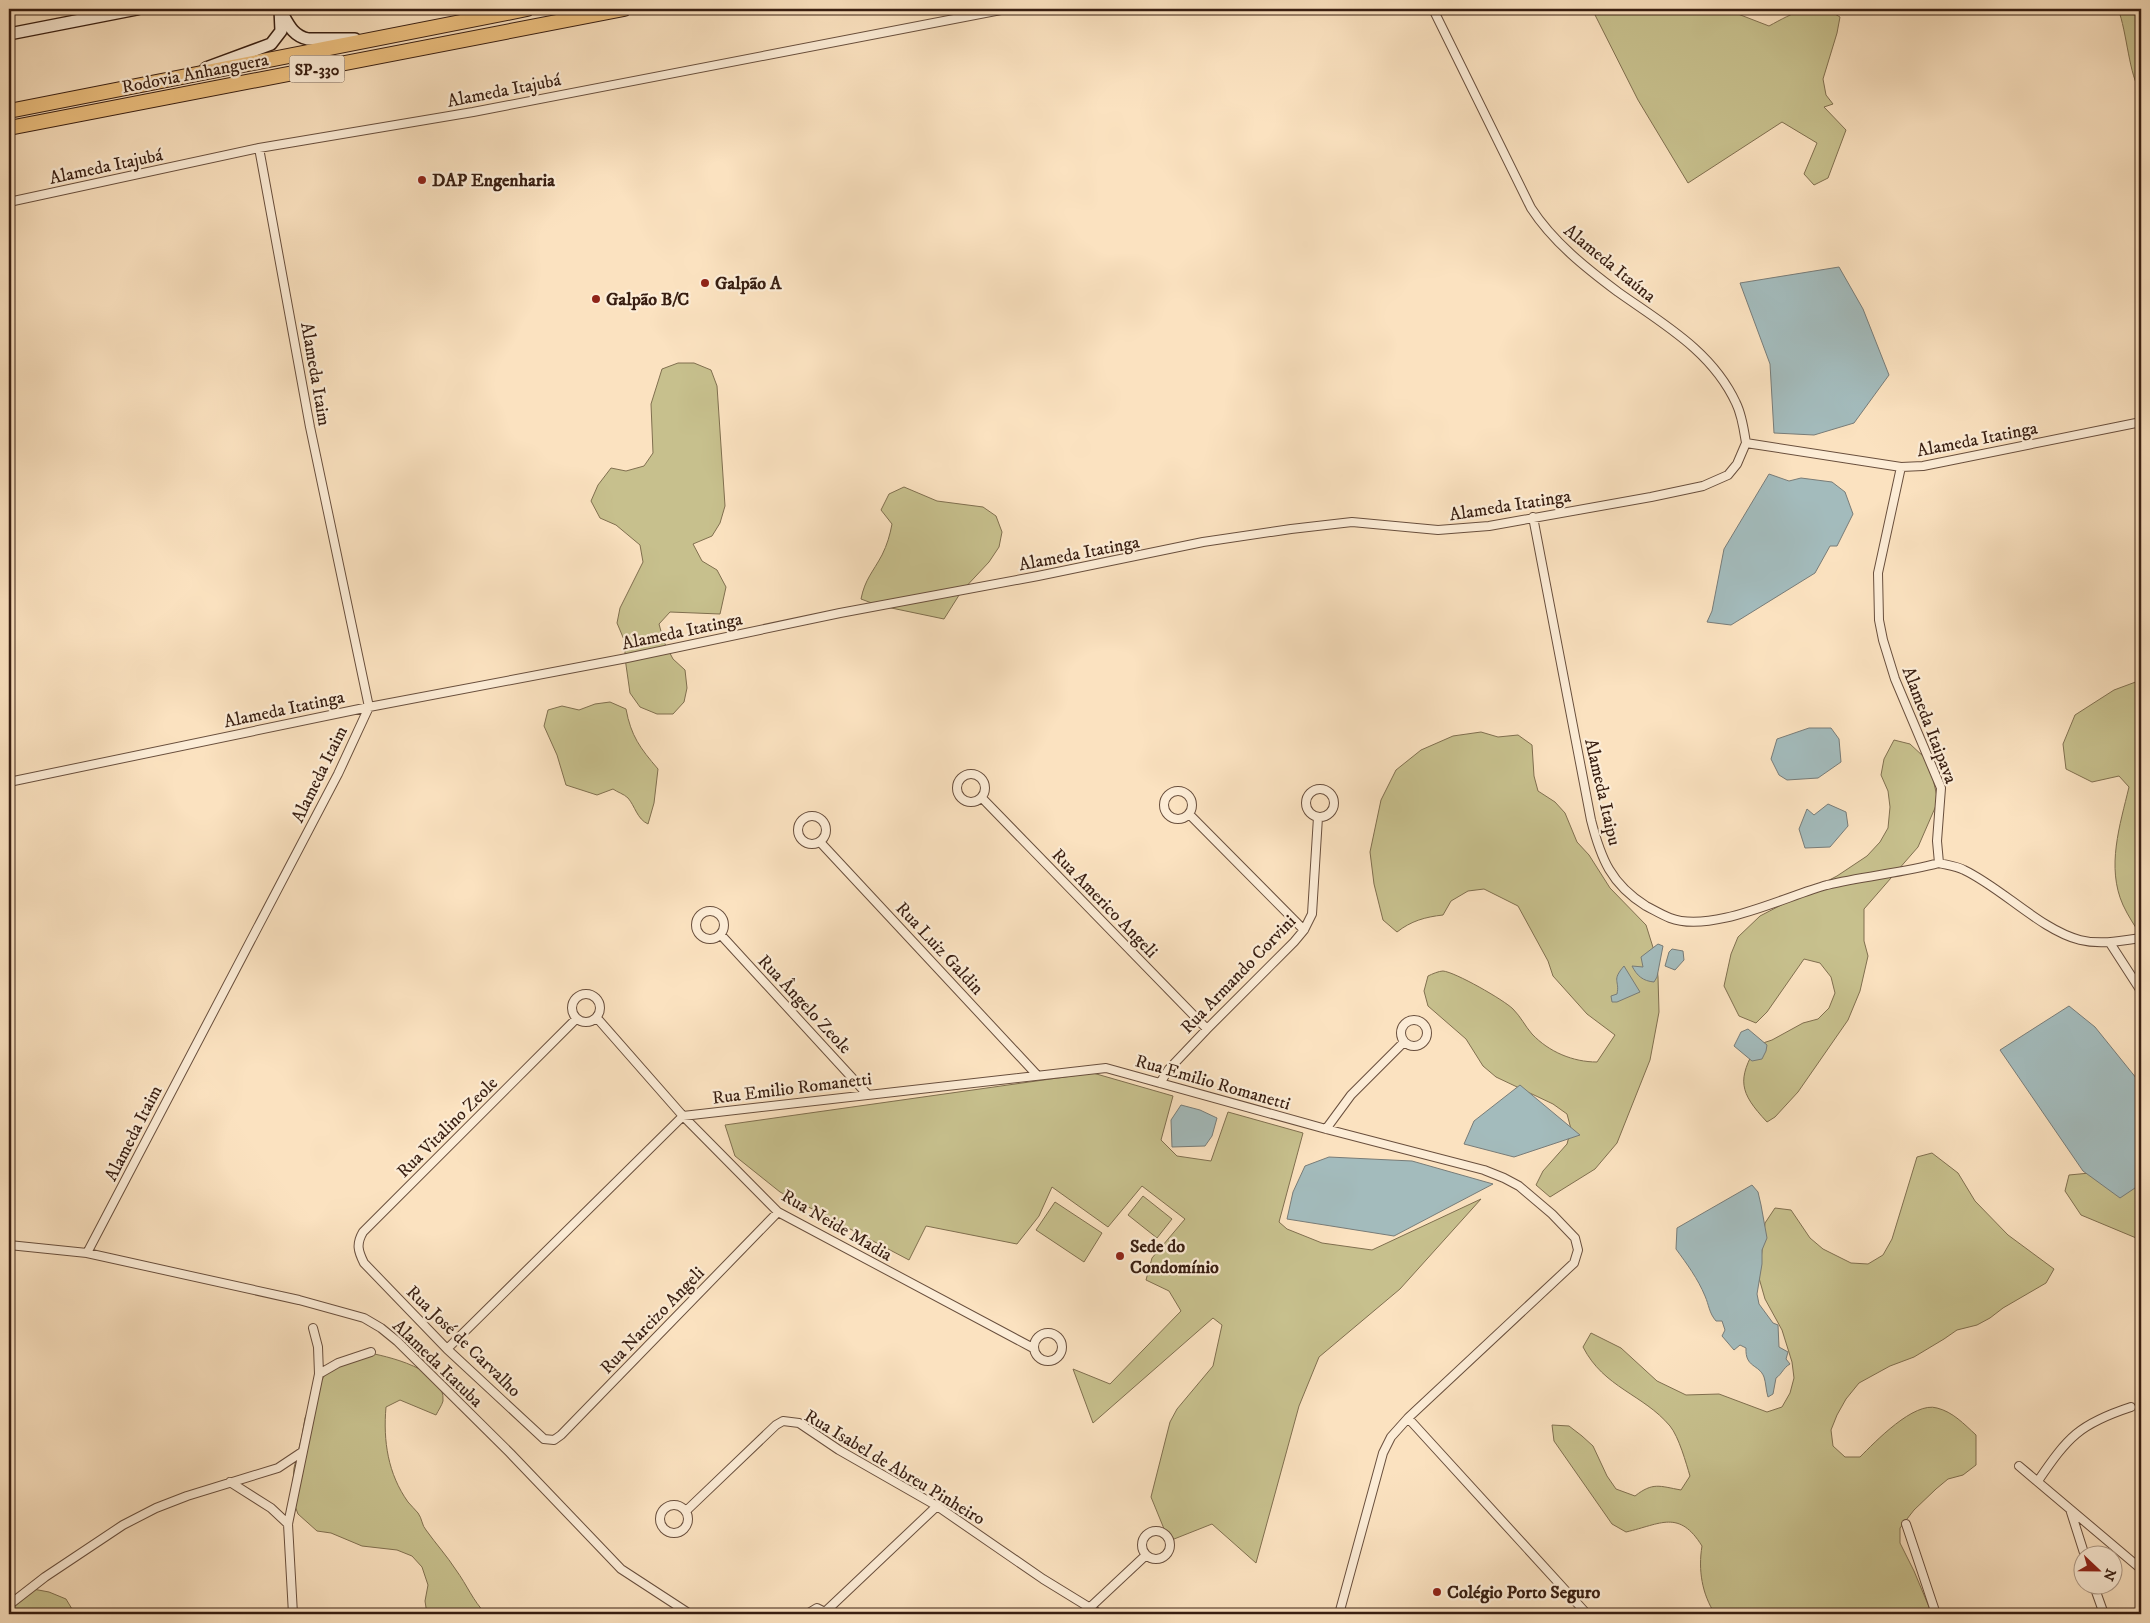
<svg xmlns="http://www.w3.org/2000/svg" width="2150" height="1623" viewBox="0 0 2150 1623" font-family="'IM FELL DW Pica',serif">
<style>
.green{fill:#c7c08d;stroke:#806f4f}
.water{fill:#a3bbbc;stroke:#787c78}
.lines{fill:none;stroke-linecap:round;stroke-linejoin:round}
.street-casing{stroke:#694f3d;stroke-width:10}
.secondary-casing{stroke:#381e11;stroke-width:14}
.highway-casing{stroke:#381e11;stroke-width:16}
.street{stroke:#fcecd6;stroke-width:8}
.secondary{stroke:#fcecd6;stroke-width:11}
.highway{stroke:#eec180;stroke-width:14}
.poi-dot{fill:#8f2418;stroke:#fcecd6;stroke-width:2}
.labels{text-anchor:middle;stroke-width:4.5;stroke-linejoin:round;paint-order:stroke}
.shield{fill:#fcecd6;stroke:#735c4c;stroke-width:1}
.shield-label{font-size:16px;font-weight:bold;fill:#381e11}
.street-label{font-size:18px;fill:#381e11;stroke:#fcecd6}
.poi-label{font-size:18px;font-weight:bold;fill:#381e11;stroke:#fcecd6;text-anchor:start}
</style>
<rect width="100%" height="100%" fill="#fbe2c0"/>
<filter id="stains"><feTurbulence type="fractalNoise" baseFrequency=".004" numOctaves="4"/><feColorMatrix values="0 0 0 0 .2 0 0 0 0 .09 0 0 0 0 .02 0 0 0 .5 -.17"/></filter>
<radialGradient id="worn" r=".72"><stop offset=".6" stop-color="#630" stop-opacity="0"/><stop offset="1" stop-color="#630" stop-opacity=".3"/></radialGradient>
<path class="green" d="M1592,9H1725L1769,26C1793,13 1814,0 1840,17L1837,33L1823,79L1826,95L1833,104L1824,107L1846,130L1828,178L1814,185L1804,174L1817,143L1782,122L1688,183L1638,100Z
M2118,9H2141V92C2129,77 2127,31 2118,9Z
M678,363H694L711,370L717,386L725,506L720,523L712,536L693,544L702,561L717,570L726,587L720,614L670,612L659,624L664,642L673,659L685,670L687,688L684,702L673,714H657L640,707L630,693L625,658V642L617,623L620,608L643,562L640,545L616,525L600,518L591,501L598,485L611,468L626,471L644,466L653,453L651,404L662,369Z
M904,487L937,501L983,507L996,516L1002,532L999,547L989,562L961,592L944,619L877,605L861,599C865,579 873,572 882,555C887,545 890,535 892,524L881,510L889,494Z
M2141,680V936C2135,926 2128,916 2123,905C2106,867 2120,825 2129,787L2119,776L2092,782L2066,769L2063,744L2075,715L2114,690Z
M610,702L626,709C631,736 640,748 658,769L654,803L648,824C637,819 635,806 628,798C624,794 617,792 613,789L597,795L566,785L557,755L544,726L548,710L562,706L579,710L595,704Z
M1481,732L1498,737L1518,735L1532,745L1534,776L1538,791L1555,802L1565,813L1577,842L1589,855L1610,888L1646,925L1656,957L1658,977L1659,1012L1650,1060L1617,1143L1595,1169L1550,1197L1536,1185L1543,1171L1567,1144L1571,1129L1567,1114L1553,1104L1496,1077L1483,1066L1466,1039L1428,1006L1424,991L1428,976C1432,974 1439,971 1443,971C1455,972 1504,1000 1513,1009C1521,1017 1525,1026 1532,1034C1549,1052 1573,1062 1597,1062L1615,1035L1587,1014L1553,976L1548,961L1518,906L1484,889L1468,891L1451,901L1443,915C1425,917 1411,921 1397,932L1383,920L1374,884L1370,852L1381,800L1396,770L1421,750L1453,736Z
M1894,740L1910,744L1924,757L1931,770L1938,801L1918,847L1864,909V941L1868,956L1860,991L1848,1020L1798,1092L1775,1117L1767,1122C1739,1092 1737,1080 1757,1045L1772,1040L1803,1023L1818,1019L1829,1008L1835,993L1831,977L1820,963L1804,959L1767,1012L1756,1023L1739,1016L1724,986L1731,954L1738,937L1760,916L1837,876L1867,856L1880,842L1888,828L1890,807L1888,791L1881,775L1884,759Z
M1093,1073L1173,1096L1161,1140L1177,1156L1211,1161L1228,1112L1303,1133L1279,1222L1287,1229L1322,1243L1372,1250L1481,1199L1400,1289L1319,1357L1299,1406L1256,1563L1212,1524L1169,1541L1151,1497L1170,1422L1177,1409L1213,1366L1222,1325L1213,1318L1093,1423L1073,1369L1110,1384L1181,1311L1169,1291L1146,1280L1152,1258L1185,1219L1142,1186L1108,1227L1052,1187L1039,1216L1017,1244L926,1226L909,1260L780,1192L735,1156L725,1125Z
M1932,1153L1958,1173L1975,1201L2008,1235L2054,1269L2046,1283L2003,1308L1990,1318L1977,1325L1957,1330L1944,1339L1914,1357L1890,1366L1859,1383L1846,1399L1837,1415L1831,1430L1833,1446L1845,1457H1860C1875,1442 1914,1401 1937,1408C1953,1412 1964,1424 1976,1435V1465L1963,1475L1948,1479L1936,1489L1914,1510L1900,1528V1543L1914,1571L1932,1614H1715C1702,1594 1698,1570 1702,1546C1679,1509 1661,1524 1626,1532L1612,1524L1554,1441L1552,1425L1569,1426L1582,1436L1593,1446L1607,1476L1616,1489L1635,1496C1653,1482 1659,1486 1681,1490L1690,1476C1686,1463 1679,1437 1670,1426C1643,1394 1604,1388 1583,1347L1591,1333L1621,1348L1657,1381L1686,1395L1719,1394L1767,1412L1782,1407L1790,1393L1794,1378L1792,1362L1782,1330L1765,1299L1759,1278L1765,1223L1775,1208L1791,1210L1810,1238L1823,1249L1851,1263L1868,1264L1883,1255L1892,1239L1917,1157Z
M2090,1173L2110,1177L2141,1190V1240L2081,1215L2065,1191L2069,1175Z
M1143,1196L1172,1219L1157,1238L1128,1215Z
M1055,1202L1102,1233L1084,1262L1036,1230Z
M364,1352C387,1356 446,1369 443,1401C442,1405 438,1411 436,1415L400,1400L386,1407C383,1441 388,1474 408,1502C411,1506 415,1509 418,1513C422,1518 422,1526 426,1530C436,1544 447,1556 456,1570C467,1585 473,1601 486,1614H427L425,1601L428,1585L422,1567L412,1556L397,1550L362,1546L331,1533L317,1531L298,1514L292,1498L294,1468L302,1436L305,1418L317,1388L326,1373Z
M33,1589L49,1592L66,1599L75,1614H9V1601Z"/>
<path class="water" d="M1839,267L1863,309L1889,375L1854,423L1814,435L1774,433L1770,364L1740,283Z
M1769,474L1789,481L1801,478L1832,482L1845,492L1853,514L1837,546H1830L1815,573L1731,625L1707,622L1712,611L1724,549Z
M1809,728H1831L1839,739L1841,762L1818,778L1787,780L1779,775L1771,759L1777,739Z
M1828,804L1846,812L1848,826L1830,847L1805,848L1799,829L1807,809L1814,815Z
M1658,944L1663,946L1657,977L1654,982C1643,981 1637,976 1632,966L1643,967L1641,957Z
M1672,949L1683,951L1684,960L1675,970L1665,966L1669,952Z
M1624,966L1640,992L1617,1002H1612L1611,996L1617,994C1620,980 1611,981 1624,966Z
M2069,1006L2095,1027L2141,1084V1184L2120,1198L2083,1171L2000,1050Z
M1748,1029L1767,1045L1766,1051L1762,1059L1752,1061L1734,1046L1741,1032Z
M1520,1085L1580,1135L1514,1157L1464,1144L1474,1121Z
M1181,1105L1200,1110L1217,1118L1212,1136L1205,1146L1172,1147L1171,1120Z
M1329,1157L1412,1161L1493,1184L1394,1236L1287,1219L1293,1192L1305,1166Z
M1752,1185L1758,1192L1761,1205L1767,1238L1762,1250V1264L1757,1294L1759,1304L1773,1323L1778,1325L1779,1347L1788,1352L1786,1359L1790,1364C1783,1368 1782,1374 1776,1378L1773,1394L1768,1397C1766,1391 1766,1383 1764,1377C1759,1364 1745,1368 1746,1348L1740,1345L1734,1350L1722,1336L1725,1330L1722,1321H1716C1709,1313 1709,1305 1705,1296C1698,1279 1687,1264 1676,1249L1677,1228Z"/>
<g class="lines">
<g class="street-casing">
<path id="street" d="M1433,9L1531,208C1553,242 1586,268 1618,292C1663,324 1712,351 1736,403C1742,415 1744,430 1746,443
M9,202L259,148L473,112L1006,9
M1901,467L1878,573L1879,620L1883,640L1895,679L1941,788L1937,841L1939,863C1947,865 1957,866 1964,870C2002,888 2041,930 2080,940C2100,945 2121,941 2141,938
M1533,517L1591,820C1601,859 1611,884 1646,906C1654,910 1662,915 1670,918C1711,934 1786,896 1827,885C1864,876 1902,873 1939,863
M957 788a14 14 0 1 1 28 0a14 14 0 1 1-28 0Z
M9,782L369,707L627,658L840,613L1038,576L1203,542L1291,529L1352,522L1438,530L1489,526L1651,497L1703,486L1728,475L1737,464L1746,443L1901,467L1923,466L2141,422
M1306 803a14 14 0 1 1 28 0a14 14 0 1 1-28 0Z
M1164 805a14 14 0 1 1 28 0a14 14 0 1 1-28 0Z
M982,798L1207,1029
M1190,815L1304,930
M798 830a14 14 0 1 1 28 0a14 14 0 1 1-28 0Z
M820,842L1037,1075
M696 925a14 14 0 1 1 28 0a14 14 0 1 1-28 0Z
M721,935L867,1094
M2110,943L2141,991
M572 1008a14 14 0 1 1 28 0a14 14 0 1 1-28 0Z
M597,1018L683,1116L778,1212L1033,1348
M576,1019L363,1232C356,1244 358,1251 364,1263L447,1349L544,1439L554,1440L561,1435L778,1212
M1401 1033a13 13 0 1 1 26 0a13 13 0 1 1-26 0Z
M1160,1083L1169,1069L1207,1029L1294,942L1304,930L1312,914L1318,817
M1326,1129L1351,1095L1404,1042
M9,1245L87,1253L299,1300L364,1318L381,1328L397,1341L510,1453L621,1569L690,1614
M87,1253L338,774L369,707L310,427L259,148
M313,1328L318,1347L319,1374
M1034 1347a14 14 0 1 1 28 0a14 14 0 1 1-28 0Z
M447,1349L683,1116L1106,1068L1326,1129L1484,1170L1504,1178L1519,1186L1552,1214L1575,1238L1578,1250L1574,1263L1408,1418L1391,1437L1383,1453L1339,1614
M1408,1418L1587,1614
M2019,1466L2141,1569
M2038,1481C2068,1437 2079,1424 2131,1407
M230,1482L271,1508L288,1524
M660 1519a14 14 0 1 1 28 0a14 14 0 1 1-28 0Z
M2070,1509L2085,1556
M686,1511L776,1425L783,1421L799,1423L839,1450L937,1506L1043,1579L1100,1614
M1906,1524L1936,1614
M1142 1545a14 14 0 1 1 28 0a14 14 0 1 1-28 0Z
M2094,1586L2104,1614
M9,1605L45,1577L123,1525L156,1508L187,1496L278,1468L302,1452
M826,1611L937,1506
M293,1614L288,1524L319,1374L338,1363L371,1352
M807,1614L817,1608L829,1614
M1083,1614L1145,1556"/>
</g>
<g class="secondary-casing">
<path id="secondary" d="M283,15C289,26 294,36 308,39H355
M9,34L137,9
M206,68L271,44L281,31L280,9"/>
</g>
<g class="highway-casing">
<path id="highway" d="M9,111L527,9
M9,128L624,9"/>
</g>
<use href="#street" class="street"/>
<use href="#secondary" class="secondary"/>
<use href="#highway" class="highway"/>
</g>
<g class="poi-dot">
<circle cx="422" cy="180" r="5"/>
<circle cx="705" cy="283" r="5"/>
<circle cx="596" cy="299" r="5"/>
<circle cx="1120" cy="1256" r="5"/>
<circle cx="1437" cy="1592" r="5"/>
</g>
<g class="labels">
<rect class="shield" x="289.5" y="55.5" width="55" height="27" rx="4"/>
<g class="shield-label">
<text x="317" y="75">SP-330</text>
</g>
<g class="street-label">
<text transform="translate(195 73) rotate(-11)" y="6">Rodovia Anhanguera</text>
<text transform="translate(504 90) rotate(-11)" y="6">Alameda Itajubá</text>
<text transform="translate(106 166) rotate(-12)" y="6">Alameda Itajubá</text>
<text transform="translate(1610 263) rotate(39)" y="6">Alameda Itaúna</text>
<text transform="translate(316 374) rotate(80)" y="6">Alameda Itaim</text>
<text transform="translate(1977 439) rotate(-11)" y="6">Alameda Itatinga</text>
<text transform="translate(1510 505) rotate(-9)" y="6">Alameda Itatinga</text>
<text transform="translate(1079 553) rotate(-11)" y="6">Alameda Itatinga</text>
<text transform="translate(682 631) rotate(-12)" y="6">Alameda Itatinga</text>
<text transform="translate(284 709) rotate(-12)" y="6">Alameda Itatinga</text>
<text transform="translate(1930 725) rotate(69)" y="6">Alameda Itaipava</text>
<text transform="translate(319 774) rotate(-64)" y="6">Alameda Itaim</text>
<text transform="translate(1603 792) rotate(77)" y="6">Alameda Itaipu</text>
<text transform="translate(1105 903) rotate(46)" y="6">Rua Americo Angeli</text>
<text transform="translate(940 948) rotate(47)" y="6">Rua Luiz Galdin</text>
<text transform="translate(1238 974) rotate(-46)" y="6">Rua Armando Corvini</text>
<text transform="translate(805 1004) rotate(47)" y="6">Rua Ângelo Zeole</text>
<text transform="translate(1213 1082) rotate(16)" y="6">Rua Emilio Romanetti</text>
<text transform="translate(792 1088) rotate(-7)" y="6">Rua Emilio Romanetti</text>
<text transform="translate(447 1127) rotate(-45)" y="6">Rua Vitalino Zeole</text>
<text transform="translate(133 1133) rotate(-63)" y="6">Alameda Itaim</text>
<text transform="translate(837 1225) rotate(30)" y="6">Rua Neide Madia</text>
<text transform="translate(652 1320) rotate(-46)" y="6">Rua Narcizo Angeli</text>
<text transform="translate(464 1341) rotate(44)" y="6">Rua José de Carvalho</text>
<text transform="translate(438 1363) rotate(44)" y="6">Alameda Itatuba</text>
<text transform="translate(895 1467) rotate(31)" y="6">Rua Isabel de Abreu Pinheiro</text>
</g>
<g class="poi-label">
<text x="432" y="186">DAP Engenharia</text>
<text x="715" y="289">Galpão A</text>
<text x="606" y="305">Galpão B/C</text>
<text x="1130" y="1252">Sede do<tspan x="1130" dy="21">Condomínio</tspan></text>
<text x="1447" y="1598">Colégio Porto Seguro</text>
</g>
</g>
<rect width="2150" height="1623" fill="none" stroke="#fbe2c0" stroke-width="30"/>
<rect x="10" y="10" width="2130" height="1603" fill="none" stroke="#381e11" stroke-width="2.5"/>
<rect x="15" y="15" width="2120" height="1593" fill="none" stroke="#381e11"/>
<g transform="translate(2098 1570) rotate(112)"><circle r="24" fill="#fcecd6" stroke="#ae9a87"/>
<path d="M0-4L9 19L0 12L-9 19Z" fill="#8f2418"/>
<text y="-8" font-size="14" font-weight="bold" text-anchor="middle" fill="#381e11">N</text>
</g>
<rect width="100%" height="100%" filter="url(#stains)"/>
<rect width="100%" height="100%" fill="url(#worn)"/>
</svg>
